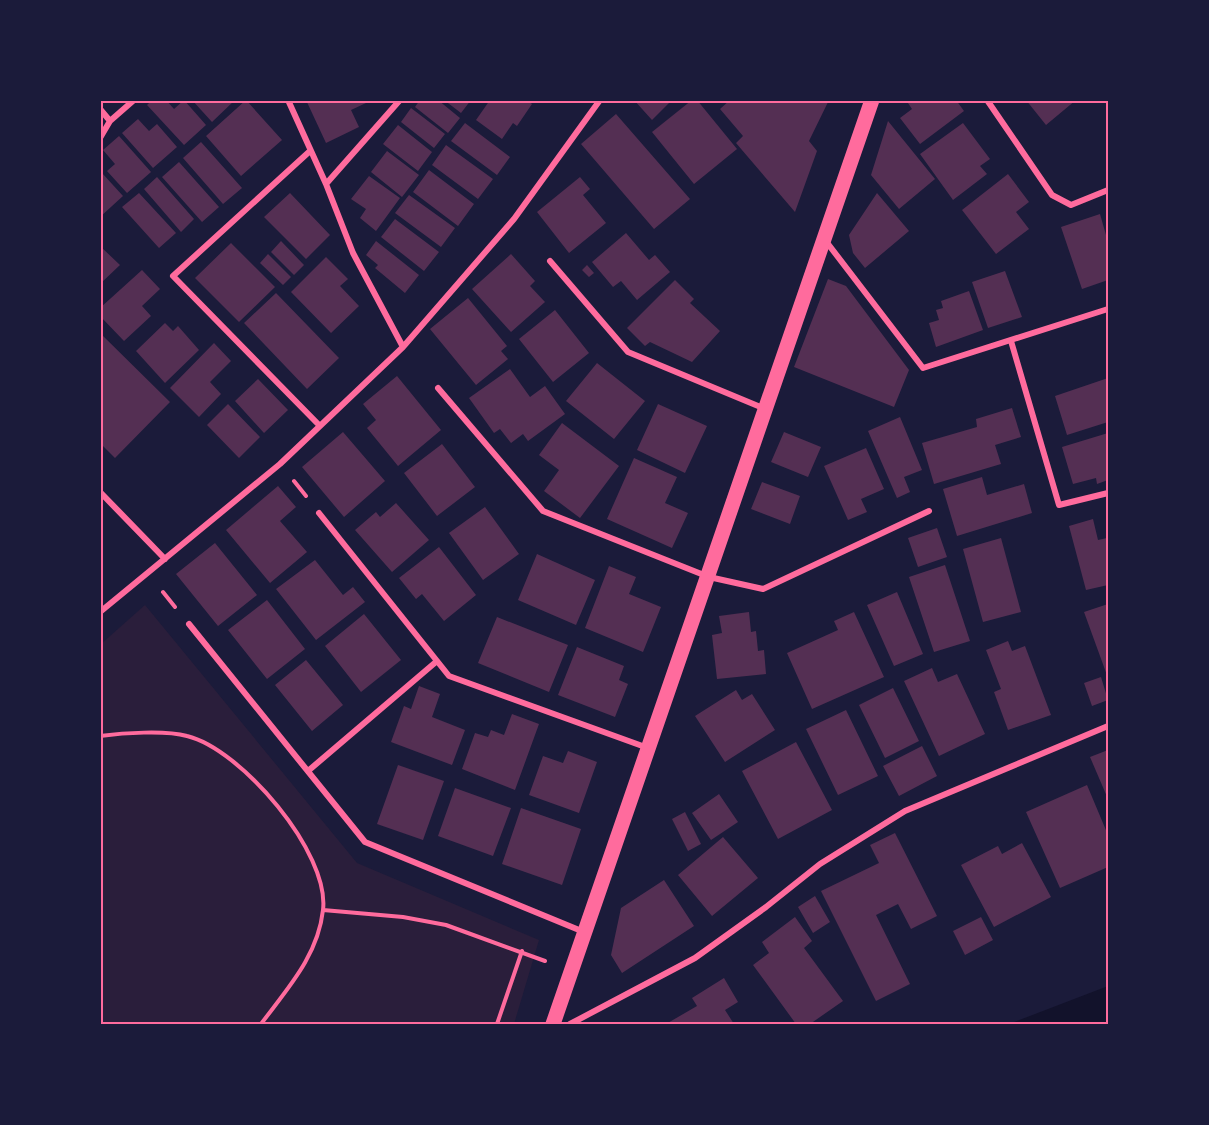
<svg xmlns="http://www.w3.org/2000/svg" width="1209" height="1125" viewBox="0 0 1209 1125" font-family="Helvetica,sans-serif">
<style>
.green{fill:#2a1e3b}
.water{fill:#12122b}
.building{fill:#542f53}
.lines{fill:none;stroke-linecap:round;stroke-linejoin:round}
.path{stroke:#ff6b9d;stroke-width:4}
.minor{stroke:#ff6b9d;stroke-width:6}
.primary{stroke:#ff6b9d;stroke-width:15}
.neatline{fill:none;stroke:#ff6b9d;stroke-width:2}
</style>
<rect width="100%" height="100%" fill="#1b1b3a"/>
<path class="green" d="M145,605L357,863L539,940L514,1024H101L100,645Z"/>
<path class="water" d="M1108,986V1024H1009Z"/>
<path class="building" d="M152,100H166L174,109L184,100L206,125L184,145L147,105Z
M192,100H235L212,122Z
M246,100L282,140L241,176L206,136Z
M306,100H364L366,103L351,110L359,127L326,143Z
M420,100H438L460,118L448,133L415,107Z
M444,100H471L461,113Z
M490,100H527L532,104L517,126L513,123L502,139L476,120Z
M634,100H672L652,120Z
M692,100H697L737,149L694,184L652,132Z
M730,100H829L809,141L817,151L795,212L736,143L743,136L720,109Z
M906,100H956L964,111L920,144L900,118L912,109Z
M1026,100H1076L1046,125Z
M411,108L445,134L434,148L401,122Z
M616,114L690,199L654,229L581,144Z
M138,119L149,131L157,124L177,147L153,168L122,133Z
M888,121L935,179L899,209L871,175Z
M465,123L510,157L497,175L451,141Z
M963,123L990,159L980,166L987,174L953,200L920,154Z
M398,125L432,152L418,171L383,144Z
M119,136L151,172L127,193L107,171L115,164L103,150Z
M201,142L242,188L223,204L183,158Z
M446,145L493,179L478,199L432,165Z
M387,151L419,175L402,197L371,172Z
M179,162L219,207L202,222L162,177Z
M429,170L474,204L458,226L413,192Z
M102,173L123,196L100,217V175Z
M1008,174L1029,202L1016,212L1029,229L996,254L962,210Z
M369,176L400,198L376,231L360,218L366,209L351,199Z
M157,177L194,219L181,232L144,189Z
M580,177L590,189L583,195L606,223L569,253L537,212Z
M139,193L176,233L159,248L122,207Z
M290,193L330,235L306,259L264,217Z
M877,193L909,231L865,268L853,253L849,235Z
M409,195L455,228L441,247L395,213Z
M1100,214L1108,242V280L1082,289L1061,227Z
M395,219L439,252L424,271L381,237Z
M626,233L649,260L655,255L670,272L637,300L621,281L613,287L592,262Z
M281,241L304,265L294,275L271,252Z
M376,241L419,275L405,293L375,268L378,265L366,255Z
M231,243L275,287L239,322L195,278Z
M100,246L120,265L100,284Z
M268,254L291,277L283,285L260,263Z
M511,254L535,281L530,286L545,302L511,332L472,289Z
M326,257L348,279L340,286L359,306L331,333L291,292Z
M587,265L594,273L589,277L582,270Z
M142,270L160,289L142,306L151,316L124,341L100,316V308Z
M1005,271L1022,317L988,328L972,282Z
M828,279L846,286L909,370L894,407L794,367Z
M675,280L694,299L690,303L720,331L692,362L650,342L645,346L627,328Z
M969,291L983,330L936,347L929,323L939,320L936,310L943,308L941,301Z
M276,293L339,358L307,389L244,323Z
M468,298L507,346L501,351L508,359L476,385L430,329Z
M555,310L589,353L553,382L519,339Z
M165,323L173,331L178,326L199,350L165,383L136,351Z
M100,333L170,402L115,458L100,443Z
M214,343L231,361L210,382L221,394L199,417L170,388Z
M597,363L645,401L614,439L566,401Z
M510,369L530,397L545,386L565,414L528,441L523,434L511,443L500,429L494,433L469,398Z
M397,376L441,430L398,466L367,428L376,420L363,404Z
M1108,378V422L1067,435L1055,396Z
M258,379L288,410L264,433L235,401Z
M228,404L260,437L239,458L207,425Z
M658,404L707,426L685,473L637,450Z
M1012,408L1021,437L995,445L1001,464L934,484L922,443L977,427L976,419Z
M900,417L922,470L904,477L910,492L897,498L868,431Z
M562,423L619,466L580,518L544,491L559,470L539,455Z
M343,432L385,481L344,517L302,467Z
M784,432L821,447L808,477L771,462Z
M1108,433V480L1097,484L1096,478L1073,484L1062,447Z
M442,444L475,487L437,516L404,473Z
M866,448L884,489L861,499L867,512L848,520L824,466Z
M634,458L677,477L665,503L688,513L672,548L607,519Z
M982,477L987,495L1024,484L1032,513L957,536L943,489Z
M762,482L800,496L790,524L751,509Z
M278,486L296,507L280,521L307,552L270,583L226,530Z
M396,503L429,540L392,572L355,530L376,512L380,517Z
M485,507L519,554L483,580L449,533Z
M1093,519L1098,540L1107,538L1108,543V585L1086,590L1069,526Z
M937,528L947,557L918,567L908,538Z
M1001,538L1021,612L983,622L963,549Z
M215,543L257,595L218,626L176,574Z
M439,547L476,595L444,621L422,594L416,599L399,578Z
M537,554L595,580L576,625L518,600Z
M315,560L343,595L353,587L365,602L316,640L276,589Z
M945,565L970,641L934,652L909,577Z
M609,566L636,577L629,594L661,607L643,652L585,628Z
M897,592L923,654L894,666L867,605Z
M267,600L305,649L267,679L228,630Z
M1108,604V678L1084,612Z
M749,612L751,632L756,631L758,651L764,650L766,674L717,679L712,635L722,633L719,616Z
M854,612L884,677L812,709L787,653L838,630L834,621Z
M364,614L401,660L361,692L325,646Z
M497,617L568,645L549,692L478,663Z
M1008,641L1012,651L1025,646L1051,715L1008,730L994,692L1001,689L986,650Z
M577,647L624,666L619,680L628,684L615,717L558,695Z
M306,660L343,705L312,731L275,685Z
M932,668L938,682L957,674L985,734L939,756L904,681Z
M1101,677L1108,700L1092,706L1084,683Z
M419,686L440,694L432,717L465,730L452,765L391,742L404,706L411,709Z
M893,688L919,741L885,758L859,705Z
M736,690L742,700L752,694L775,730L725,762L695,716Z
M846,710L878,776L838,795L806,729Z
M512,714L539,724L515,790L462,769L475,733L488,737L491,730L504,735Z
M796,742L832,810L778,839L742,771Z
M922,746L937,776L899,796L883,766Z
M1108,750V799L1090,757Z
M568,751L597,762L579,813L529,795L543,756L563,763Z
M398,765L444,781L423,840L377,824Z
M1087,785L1108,835V867L1060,888L1026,812Z
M455,788L511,808L493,856L438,836Z
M719,794L738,822L711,840L692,813Z
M521,808L581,829L562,885L502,864Z
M685,812L701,844L688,851L672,819Z
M895,833L937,916L911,929L898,904L876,915L910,984L876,1001L821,891L879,863L870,845Z
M723,837L758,878L712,916L678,875Z
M1022,843L1051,897L994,927L961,865L998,846L1002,854Z
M664,880L694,926L622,973L611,955L621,908Z
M815,896L830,922L813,933L798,907Z
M795,917L812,941L804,948L843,1001L810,1024H796L753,965L769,953L762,942Z
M981,917L993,940L965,955L953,931Z
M724,978L738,1002L725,1010L734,1024H666L697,1006L692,998Z"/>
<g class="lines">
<path class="path" d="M294,481L306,496
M163,592L175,607
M100,736C123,733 165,730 187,736C241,749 330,853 323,910C318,956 287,989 261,1024
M323,910L403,917L446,925L545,961
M497,1024L522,951"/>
<path class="minor" d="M288,100L326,184L353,253L403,347
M987,100L1052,195L1071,205L1108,190
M100,109L110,121
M100,138L110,121L134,100
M310,151L173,276L319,425
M326,184L400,100
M825,240L923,368L1108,309
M550,261L628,352L763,408
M1011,341L1059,505L1108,493
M438,388L543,511L709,577L763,589L929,511
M100,492L165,559
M319,513L449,676L648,748
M100,612L280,464L403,347L514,219L600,100
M189,624L365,842L584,932
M308,771L437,661
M570,1024L695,958L766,907L820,864L905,811L1108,726"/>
<path class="primary" d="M553,1024L872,100"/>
</g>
<rect width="1209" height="1125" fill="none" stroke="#1b1b3a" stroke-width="204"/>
<rect x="102" y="102" width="1005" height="921" class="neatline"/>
</svg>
